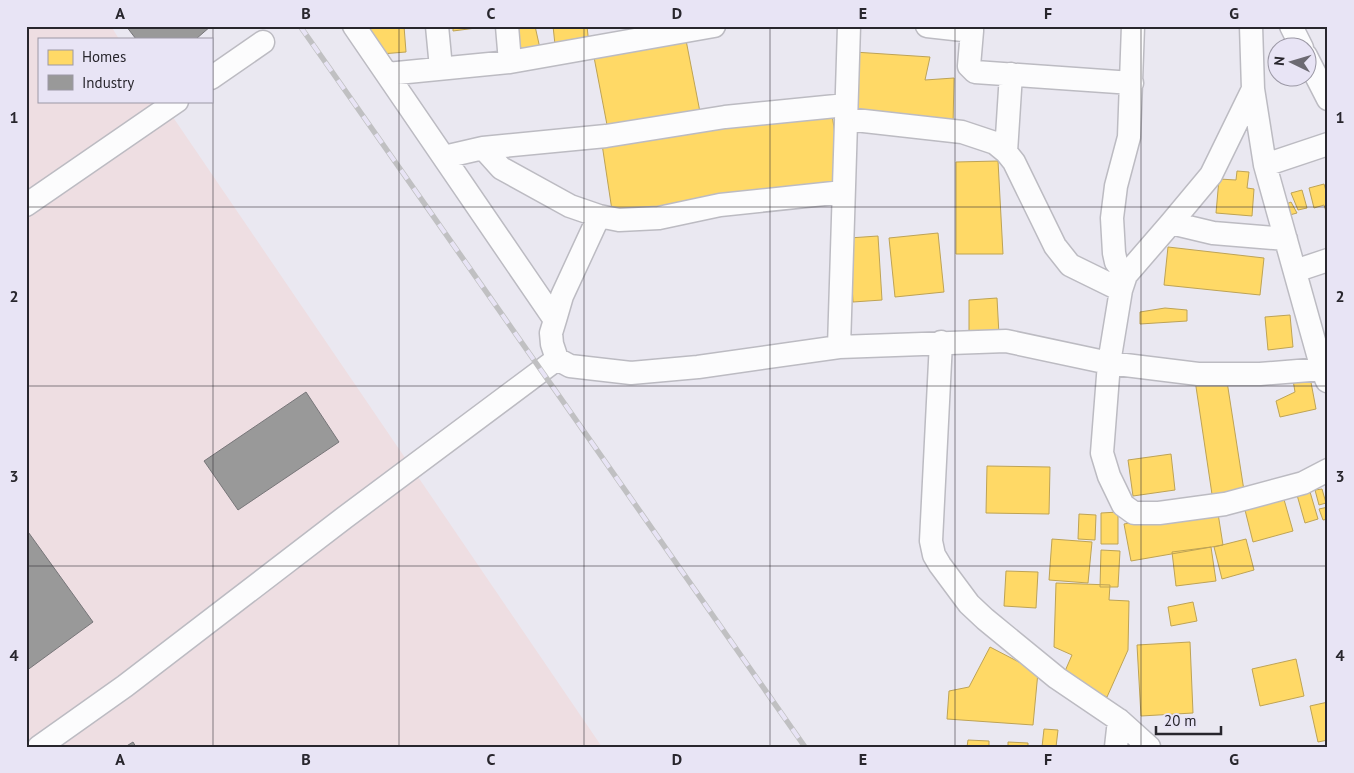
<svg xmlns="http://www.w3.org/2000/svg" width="1354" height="773" viewBox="0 0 1354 773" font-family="'PT Sans',sans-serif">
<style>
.industrial{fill:#eedee2}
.homes{fill:#ffd966;stroke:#bea355}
.industry{fill:#999;stroke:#777679}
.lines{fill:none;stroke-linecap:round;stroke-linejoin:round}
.street-casing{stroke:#bcbbc2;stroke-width:25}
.street{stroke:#fcfcfd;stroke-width:22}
.rail-casing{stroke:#c0c0c2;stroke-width:5.5}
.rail{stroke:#e8e4f5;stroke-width:4;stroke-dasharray:11;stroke-linecap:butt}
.grid{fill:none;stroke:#28262d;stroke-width:1;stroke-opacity:0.55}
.neatline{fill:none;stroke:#28262d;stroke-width:2}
.grid-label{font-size:16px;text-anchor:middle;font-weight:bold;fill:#28262d}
</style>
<rect width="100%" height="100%" fill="#eae8f1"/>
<path class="industrial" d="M26,26H111L119,39H39V101H162L602,747H26Z"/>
<path class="homes" d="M368,26H404L406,52L381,54Z
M453,26H476V28L453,31Z
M511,26H535L541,53L514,58Z
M553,26H587L589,45L556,54Z
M685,35L700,112L608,130L593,52Z
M854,52L930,57L925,80L954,78L953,126L856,115Z
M831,108L842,181L613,217L602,144Z
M998,161L1003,254H956V162Z
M1237,171L1249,172L1247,188L1254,189L1252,216L1216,213L1219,179L1236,180Z
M1324,184L1328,198V218L1324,205L1314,208L1309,188Z
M1302,190L1307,208L1298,210L1291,193Z
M1291,202L1297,213L1286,216L1282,206Z
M938,233L944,292L895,297L889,238Z
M878,236L882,300L853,302L849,238Z
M1168,247L1264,258L1260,295L1164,285Z
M997,298L999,335L969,336V300Z
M1165,308L1187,310V321L1140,324V312Z
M1290,315L1293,347L1268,350L1265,317Z
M1226,375L1245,497L1213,501L1195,380Z
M1310,377L1316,409L1280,417L1276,401L1295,392L1293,380Z
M1171,454L1175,490L1133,496L1128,460Z
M987,466L1050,467L1049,514L986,513Z
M1308,485L1318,519L1305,523L1295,488Z
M1322,489L1326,503L1319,505L1315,490Z
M1283,496L1293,531L1253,542L1244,506Z
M1217,507L1223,545L1131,561L1124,524Z
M1328,507V519L1323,520L1319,509Z
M1118,512V544H1101V513Z
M1079,514L1096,515L1095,540L1078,539Z
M1052,539L1092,542L1088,583L1049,580Z
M1246,539L1254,570L1222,579L1214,547Z
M1211,547L1216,581L1176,586L1172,552Z
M1101,550L1120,551L1118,587H1100Z
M1006,571L1038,572L1036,608L1004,606Z
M1056,583L1110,585L1109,600L1129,601L1128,650L1107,697L1062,678L1072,655L1054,647Z
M1193,602L1197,621L1171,626L1168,607Z
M1190,642L1193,713L1141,716L1137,645Z
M990,647L1038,672L1033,725L947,719L949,691L969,687Z
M1296,659L1304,696L1260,706L1252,669Z
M1328,702V740L1318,742L1310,706Z
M1044,729L1058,730L1056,747H1042Z
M968,740L989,741V747H967Z
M1008,742L1028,743V747H1008Z"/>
<path class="industry" d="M126,26H211L196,39H136Z
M306,392L339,442L238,510L204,461Z
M26,529L93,622L26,671Z
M133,742L136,747H125Z"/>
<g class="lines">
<g class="street-casing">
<path id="street" d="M354,26L555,320
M437,26L441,68
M507,26L510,62
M927,26L972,31V26
M1251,26L1253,89L1265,165L1322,369L1327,381
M1291,26L1302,48
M972,31L969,66L975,72L1132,83
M1306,56L1328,99
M387,74L510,62L714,26
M211,78L263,42
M1253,89L1211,175L1171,223L1126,275L1121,290L1109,363L1102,453L1109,476L1123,505L1134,513H1159L1225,504L1303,483L1328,470
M846,119L962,132L995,143L1006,152L1014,162L1055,246L1070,265L1121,290
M483,148L501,168L570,206L599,216L619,220L659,218L720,205L843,192
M1006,152L1011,74
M444,157L483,148L606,136L725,117L846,105
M1265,165L1328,144
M26,205L177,101
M599,216L562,296L555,320L551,333L552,344L557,359L570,366L631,373L698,367L839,347L1006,341L1109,363L1198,374H1260L1322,369
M1171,223L1213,233L1286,239
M1295,271L1328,260
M1126,275L1116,262L1114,253L1112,218L1116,186L1129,137L1133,26
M941,342L931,541L934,555L940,565L969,604L985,619L1057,678L1119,720L1149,747
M839,347L849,26
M39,747L125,686L344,518L557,359
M1116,747L1119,720"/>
</g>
<use href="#street" class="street"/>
<g class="rail-casing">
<path id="rail" d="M300,26L805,747"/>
</g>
<use href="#rail" class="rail"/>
</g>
<path class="grid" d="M213,26V747M399,26V747M584,26V747M770,26V747M955,26V747M1141,26V747M26,207H1328M26,386H1328M26,566H1328"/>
<rect width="1354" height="773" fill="none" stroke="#e8e4f5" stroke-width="55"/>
<rect x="38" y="38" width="175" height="65" fill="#e8e4f5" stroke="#9b98a5"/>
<rect x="48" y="50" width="25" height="15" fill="#ffd966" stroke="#9b98a5"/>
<text x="82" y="62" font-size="15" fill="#28262d">Homes</text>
<rect x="48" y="75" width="25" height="15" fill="#999999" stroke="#9b98a5"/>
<text x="82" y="88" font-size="15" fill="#28262d">Industry</text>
<g transform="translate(1292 62) rotate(275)"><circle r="24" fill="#e8e4f5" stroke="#9b98a5"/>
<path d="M0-4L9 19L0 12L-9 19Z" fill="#6c6a72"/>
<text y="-8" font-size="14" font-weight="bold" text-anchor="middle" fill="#28262d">N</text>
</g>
<path d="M1156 726v8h65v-8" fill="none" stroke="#28262d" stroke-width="2.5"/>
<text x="1164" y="726" font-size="15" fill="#28262d" stroke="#e8e4f5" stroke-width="4" paint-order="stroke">20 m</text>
<rect x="28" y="28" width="1298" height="718" class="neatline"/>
<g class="grid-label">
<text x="120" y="19">A</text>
<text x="306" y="19">B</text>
<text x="491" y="19">C</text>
<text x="677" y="19">D</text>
<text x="863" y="19">E</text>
<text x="1048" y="19">F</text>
<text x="1234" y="19">G</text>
<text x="14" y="123">1</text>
<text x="1340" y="123">1</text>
<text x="14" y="302">2</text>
<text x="1340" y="302">2</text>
<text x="14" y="482">3</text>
<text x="1340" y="482">3</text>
<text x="14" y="661">4</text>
<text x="1340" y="661">4</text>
<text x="120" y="765">A</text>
<text x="306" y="765">B</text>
<text x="491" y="765">C</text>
<text x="677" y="765">D</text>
<text x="863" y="765">E</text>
<text x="1048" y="765">F</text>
<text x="1234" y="765">G</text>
</g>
</svg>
